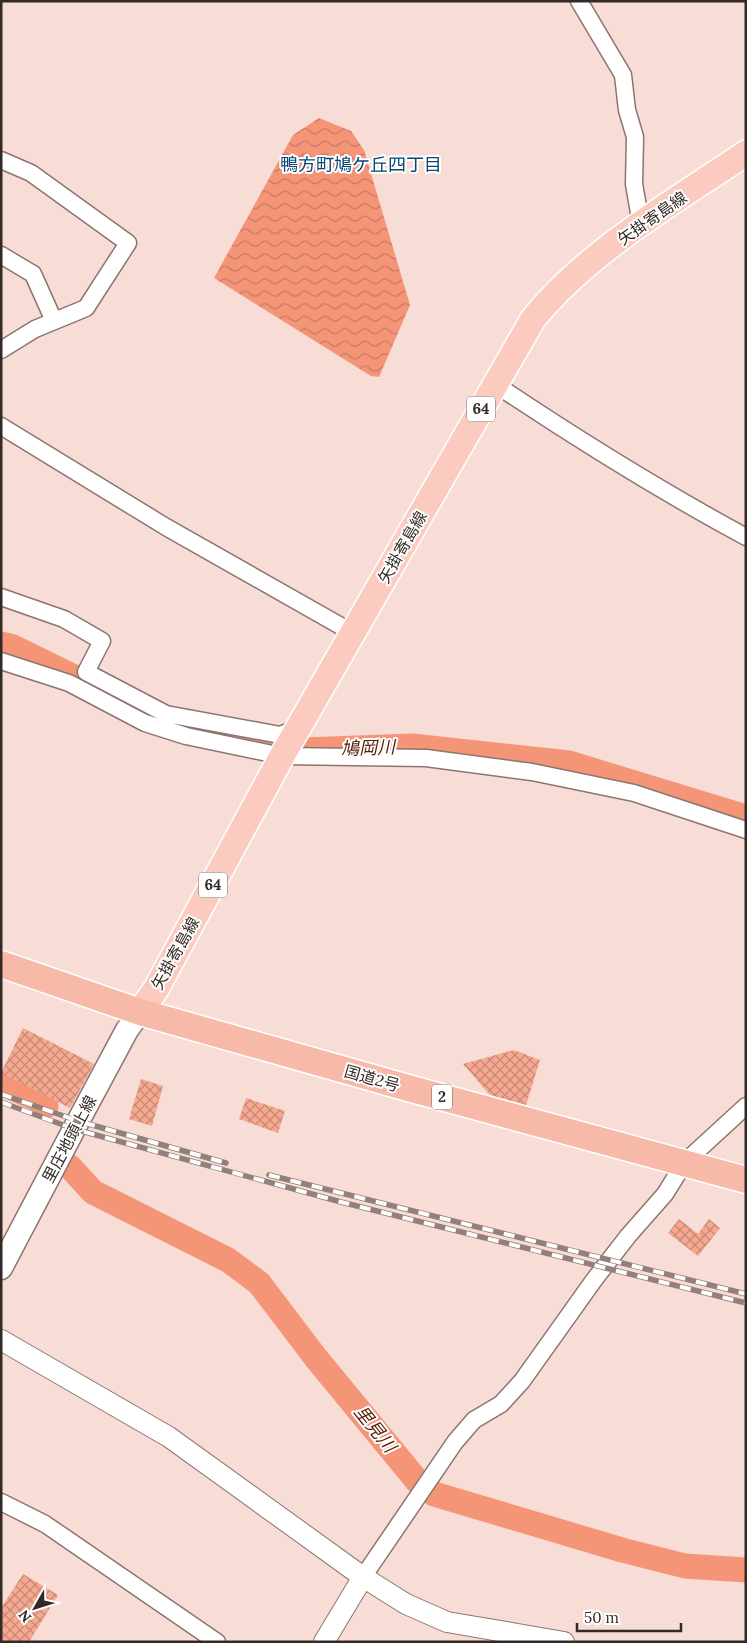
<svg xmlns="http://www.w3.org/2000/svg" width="747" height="1643" viewBox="0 0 747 1643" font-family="Lora,'Noto Sans JP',serif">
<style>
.water{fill:url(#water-waves)}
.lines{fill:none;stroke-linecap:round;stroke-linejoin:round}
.river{stroke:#f59578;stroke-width:25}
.building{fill:url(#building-cross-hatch)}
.minor-casing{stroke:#8c756e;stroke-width:19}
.tertiary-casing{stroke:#8c756e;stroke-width:22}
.secondary-casing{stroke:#8c756e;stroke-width:25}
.primary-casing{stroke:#fff;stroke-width:28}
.trunk-casing{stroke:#fff;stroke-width:29}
.minor{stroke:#fff;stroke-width:16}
.tertiary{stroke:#fff;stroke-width:20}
.secondary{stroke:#fff;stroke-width:22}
.primary{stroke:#facbbe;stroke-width:25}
.trunk{stroke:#f8baa8;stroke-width:26}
.rail-casing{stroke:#92817b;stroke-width:5.5}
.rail{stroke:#fff;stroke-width:4;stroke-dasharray:11;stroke-linecap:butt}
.labels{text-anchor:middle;stroke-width:4;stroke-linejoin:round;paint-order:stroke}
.shield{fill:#fff;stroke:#706a67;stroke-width:1}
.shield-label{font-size:15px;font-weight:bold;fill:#332a26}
.street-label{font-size:16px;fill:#332a26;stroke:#fff}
.neighbourhood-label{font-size:18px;fill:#054675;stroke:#fff}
.water-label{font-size:18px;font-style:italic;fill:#571d09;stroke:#fff}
</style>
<defs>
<pattern id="water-waves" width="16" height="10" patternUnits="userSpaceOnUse" patternTransform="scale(1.25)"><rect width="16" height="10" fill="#f59578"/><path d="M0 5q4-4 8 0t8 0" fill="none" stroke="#c77a62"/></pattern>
<pattern id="building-cross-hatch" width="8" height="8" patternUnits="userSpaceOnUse" patternTransform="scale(1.25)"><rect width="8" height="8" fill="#f6a890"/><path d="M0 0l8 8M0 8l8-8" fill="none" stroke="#c88975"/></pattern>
</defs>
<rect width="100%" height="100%" fill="#f7ddd5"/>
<path class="water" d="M319,118L351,131L364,150L410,305L379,377L371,376L214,278L293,135Z"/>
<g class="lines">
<path class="river" d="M1,644L13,647L160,719L303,750L412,746L569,763L746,817
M1,1083L42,1101L46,1106
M70,1167L93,1192L228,1260L259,1283L316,1358L418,1482L434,1494L622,1550L685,1566L746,1570"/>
</g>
<path class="building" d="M23,1028L94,1064L70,1108L1,1073Z
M514,1050L540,1060L526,1105L490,1095L463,1064Z
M141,1079L163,1086L152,1126L129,1119Z
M246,1098L285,1111L278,1133L239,1119Z
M679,1219L698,1234L709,1219L720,1228L698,1256L668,1233Z
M23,1574L58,1595L29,1642H1V1608Z"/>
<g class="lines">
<g class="minor-casing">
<path id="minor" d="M579,1L623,75L627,110L635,137L634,184L641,224
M1,160L31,173L128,243L86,308L35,329L1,350
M1,255L33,274L54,321
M495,384C577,439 659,490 746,537
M1,426L166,527L353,633
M1,597L64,619L102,641L86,672L166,714L280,735L299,728
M1,661L69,683L145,723L186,736L282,756L426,758L532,772L634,793L746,830
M1,1502L45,1524L217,1642
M363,1577L455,1442L474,1420L501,1404L522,1381L594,1280L628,1236L665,1194L685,1162L746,1106"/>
</g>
<g class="tertiary-casing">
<path id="tertiary" d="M1,1340L169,1437L363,1577L406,1604L447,1622L564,1642
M324,1642L363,1577"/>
</g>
<g class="secondary-casing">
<path id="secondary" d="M1,1268L74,1129L127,1030L140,1012"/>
</g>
<g class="primary-casing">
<path id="primary" d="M140,1012L156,989L282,756L533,319C587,252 675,201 746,153"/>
</g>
<g class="trunk-casing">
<path id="trunk" d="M1,964L140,1012L408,1088L746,1180"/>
</g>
<use href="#minor" class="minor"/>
<use href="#tertiary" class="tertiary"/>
<use href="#secondary" class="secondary"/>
<use href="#primary" class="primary"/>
<use href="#trunk" class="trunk"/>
<g class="rail-casing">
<path id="rail" d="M1,1094L78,1121L226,1163
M1,1102L74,1129L341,1202L746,1303
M269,1175L746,1294"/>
</g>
<use href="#rail" class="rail"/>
</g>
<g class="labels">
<g class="shield">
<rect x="467" y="396.5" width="28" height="25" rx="4"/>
<rect x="199" y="872.5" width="28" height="25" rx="4"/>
<rect x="432" y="1084.5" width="20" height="25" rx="4"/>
</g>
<g class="shield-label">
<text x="481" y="414">64</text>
<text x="213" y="890">64</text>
<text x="442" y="1102">2</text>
</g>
<g class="street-label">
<text transform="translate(652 218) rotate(-35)" y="6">矢掛寄島線</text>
<text transform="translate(402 547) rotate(-60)" y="6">矢掛寄島線</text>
<text transform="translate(175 953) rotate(-61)" y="6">矢掛寄島線</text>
<text transform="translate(372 1078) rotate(16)" y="6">国道2号</text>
<text transform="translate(69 1139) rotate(-62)" y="6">里庄地頭上線</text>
</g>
<g class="neighbourhood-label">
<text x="361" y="171">鴨方町鳩ケ丘四丁目</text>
</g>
<g class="water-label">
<text transform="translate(368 748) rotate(-2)" y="6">鳩岡川</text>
<text transform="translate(375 1429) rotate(51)" y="6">里見川</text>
</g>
</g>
<rect width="747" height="1643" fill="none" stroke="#332a26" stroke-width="5"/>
<g transform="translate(35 1608) rotate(231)" stroke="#ffffff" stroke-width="4" paint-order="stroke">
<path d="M0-4L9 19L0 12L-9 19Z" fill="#332a26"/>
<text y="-8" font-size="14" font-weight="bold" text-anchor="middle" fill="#332a26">N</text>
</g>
<path d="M577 1623v8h104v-8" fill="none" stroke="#332a26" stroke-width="2.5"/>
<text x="584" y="1623" font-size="15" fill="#332a26" stroke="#ffffff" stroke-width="4" paint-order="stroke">50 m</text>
</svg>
